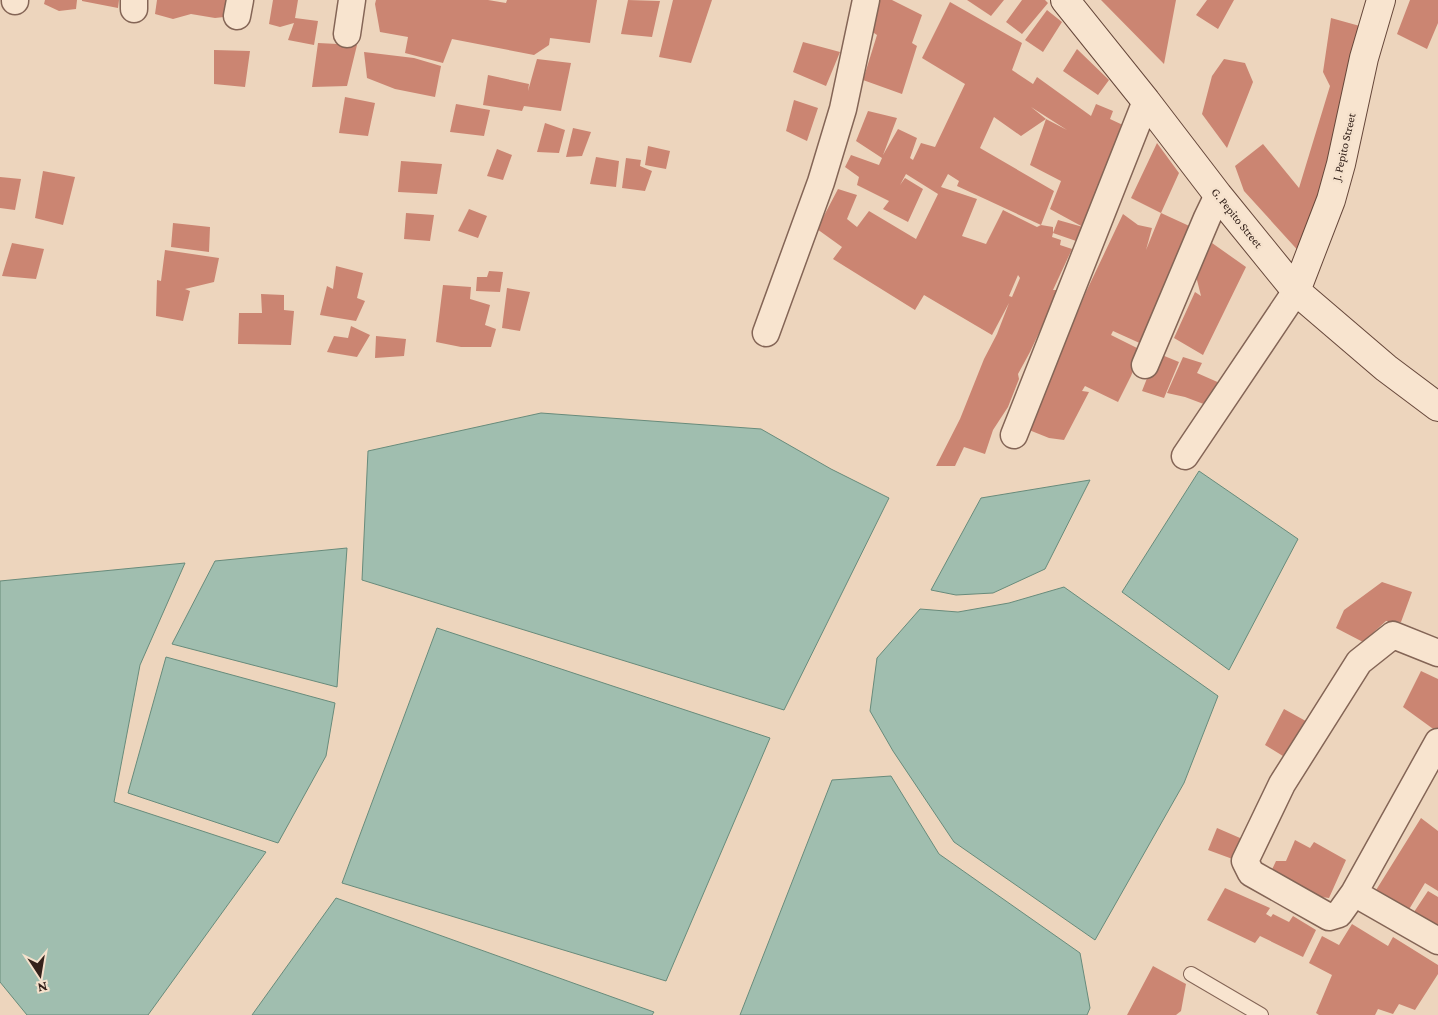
<svg xmlns="http://www.w3.org/2000/svg" width="1438" height="1015" viewBox="0 0 1438 1015" font-family="'Crimson Pro',serif">
<style>
.water{fill:#a0beaf;stroke:#688b7b}
.building{fill:#cb8572;fill-rule:evenodd}
.lines{fill:none;stroke-linecap:round;stroke-linejoin:round}
.lane-casing{stroke:#846556;stroke-width:16}
.street-casing{stroke:#846556;stroke-width:29}
.secondary-casing{stroke:#66473a;stroke-width:30}
.lane{stroke:#f8e4cf;stroke-width:14}
.street{stroke:#f8e4cf;stroke-width:26}
.secondary{stroke:#f8e4cf;stroke-width:28}
.labels{text-anchor:middle;stroke-width:5;stroke-linejoin:round;paint-order:stroke}
.street-label{font-size:12px;fill:#34221b;stroke:#f5e1cc}
</style>
<rect width="100%" height="100%" fill="#edd5bd"/>
<path class="water" d="M541,413L761,429L831,469L889,498L784,710L362,580L368,451Z
M1199,471L1298,539L1229,670L1122,592Z
M1090,480L1045,569L993,593L956,595L931,590L981,498Z
M347,548L337,687L172,644L215,561Z
M185,563L140,665L114,802L266,852L148,1015H27L0,982V581Z
M1064,587L1218,696L1184,783L1095,940L954,842L893,751L870,711L877,658L920,609L958,612L1009,603Z
M437,628L770,738L666,981L342,883Z
M166,657L335,703L326,756L278,843L128,793Z
M891,776L939,854L1080,953L1090,1008L1087,1015H740L832,780Z
M336,898L654,1012L652,1015H252Z"/>
<path class="building" d="M45,0H77L76,9L59,11L44,4Z
M82,0H119L118,8L82,1Z
M157,0H235L233,16L215,18L191,14L173,19L155,14Z
M273,0H298L295,18L318,21L314,45L288,40L294,23L280,27L269,24Z
M376,0H488L506,3L507,0H597L590,43L550,38L549,45L534,55L452,39L443,63L405,53L408,37L380,32L375,4Z
M628,0L660,1L652,37L621,34Z
M673,0H712L691,63L659,57Z
M877,0H892L922,15L912,43L917,46L902,94L863,80L877,35L868,29Z
M967,0H1004L991,16Z
M1022,0H1045L1048,3L1022,34L1006,22Z
M1101,0H1176L1164,64Z
M1207,0H1234L1218,29L1196,15Z
M1410,0H1438V23L1427,49L1397,34Z
M950,2L1022,43L1012,70L1033,84L1037,77L1091,116L1096,104L1113,111L1110,119L1125,126L1083,227L1050,209L1061,181L1030,165L1046,119L1067,130L1031,107L1046,119L1021,136L994,117L980,148L1054,191L1041,225L957,186L959,181L948,174L941,187L977,199L962,236L986,244L1003,210L1037,227L1041,225L1053,227V233L1058,220L1083,227L1079,242L1053,233L1052,237L1061,240L1060,245L1072,249L1053,290H1059L1030,352L1018,374L1019,379L1008,407L993,430L985,454L964,447L955,466H936L960,419L984,359L997,334L1009,303L992,335L924,295L915,310L833,259L842,247L817,229L838,189L857,195L847,219L857,227L869,211L916,239L938,194L906,174L900,185L905,178L923,189L908,222L883,209L889,201L857,185L859,177L845,167L851,155L879,165L882,158L856,141L868,111L897,118L883,155L898,129L917,138L910,158L913,160L921,143L935,147L965,84L922,58ZM1018,275L1020,278L1012,297L1009,296Z
M1047,10L1062,22L1043,52L1025,40Z
M1331,18L1367,28L1303,256L1244,191L1235,166L1263,144L1299,188L1330,86L1323,72Z
M803,42L840,52L826,86L793,72Z
M318,43L357,45L347,86L312,87Z
M1077,49L1109,80L1098,95L1063,71Z
M214,50L250,51L245,87L214,84Z
M364,52L414,58L441,66L435,97L395,89L367,78Z
M537,59L571,63L561,111L524,106L522,111L483,105L488,75L529,84L528,91Z
M1224,59L1245,63L1253,82L1227,148L1202,114L1212,76Z
M345,97L375,103L368,136L339,133Z
M794,100L818,108L807,141L786,131Z
M456,104L490,110L484,136L450,132Z
M545,123L565,130L559,153L537,152Z
M573,128L591,132L582,156L566,157Z
M1157,143L1179,173L1161,213L1131,198Z
M648,146L670,151L666,169L645,165Z
M497,149L512,155L503,180L487,176Z
M596,157L619,161L616,187L590,184Z
M626,158L641,160L640,166L652,171L645,191L622,188Z
M401,161L442,164L437,194L398,192Z
M43,171L75,177L63,225L35,218Z
M0,177L21,179L15,210L0,208Z
M469,209L487,216L478,238L458,231Z
M406,213L434,215L430,241L404,239Z
M1161,213L1198,230L1144,345L1113,331L1111,335L1141,350L1131,376L1118,402L1085,386L1082,391L1089,392L1064,440L1049,438L1029,430L1086,292L1123,214L1138,225L1152,228L1146,250Z
M173,223L210,227L209,252L171,247Z
M12,243L44,249L36,279L2,276Z
M1212,243L1246,267L1203,355L1174,338L1195,292L1201,296L1196,276Z
M165,250L219,258L214,282L185,289L190,291L183,321L156,316L157,280L161,281Z
M336,266L363,273L357,298L365,301L356,321L320,315L327,286L333,289Z
M489,271L503,272L500,292L476,291L477,277H487Z
M443,285L471,287L470,299L490,305L485,325L496,329L491,347H461L436,342Z
M507,288L530,292L520,331L502,328Z
M261,294L284,295V310L294,311L291,345L238,344L239,313H262Z
M351,326L370,335L357,357L327,352L334,336L348,338Z
M376,336L406,339L404,356L375,358Z
M1157,353L1179,362L1164,398L1142,391Z
M1183,357L1202,363L1197,373L1222,384L1209,406L1185,397L1167,393Z
M1382,582L1412,592L1401,622L1386,621L1363,642L1336,628L1344,610Z
M1421,671L1438,679V729L1436,731L1403,707Z
M1284,709L1313,725L1291,761L1265,745Z
M1421,818L1438,831V891L1425,883L1405,916L1373,895Z
M1217,828L1247,841L1238,861L1208,850Z
M1295,840L1310,848L1314,842L1346,860L1329,898L1297,894L1268,878L1276,861H1286Z
M1225,888L1270,908L1266,914L1271,917L1273,914L1289,922L1293,916L1316,930L1303,957L1260,936L1255,943L1207,920Z
M1428,891L1438,897V936L1410,918Z
M1352,924L1388,946L1393,937L1438,965V974L1415,1010L1399,1004L1393,1014L1378,1009L1375,1015H1319L1316,1013L1332,975L1309,963L1322,936L1339,945Z
M1153,966L1186,984L1181,1011L1176,1015H1127Z"/>
<g class="lines">
<g class="lane-casing">
<path id="lane" d="M1191,974L1261,1015"/>
</g>
<g class="street-casing">
<path id="street" d="M15,1V0
M134,9V0
M237,16L240,0
M347,34L352,0
M766,333L821,182L843,109L866,0
M1145,365L1207,218L1218,195
M1014,435L1146,101
M1185,456L1296,291
M1438,653L1393,635L1359,662L1282,784L1245,861L1251,873L1329,917L1339,914L1354,893L1438,742
M1354,893L1438,941"/>
</g>
<g class="secondary-casing">
<path id="secondary" d="M1065,0L1146,101L1218,195L1296,291L1386,368L1438,407
M1296,291L1331,200L1341,164L1364,58L1381,0"/>
</g>
<use href="#lane" class="lane"/>
<use href="#street" class="street"/>
<use href="#secondary" class="secondary"/>
</g>
<g class="labels">
<g class="street-label">
<text transform="translate(1344 147) rotate(-77)" y="4">J. Pepito Street</text>
<text transform="translate(1237 218) rotate(51)" y="4">G. Pepito Street</text>
</g>
</g>
<g transform="translate(40 975) rotate(168)" stroke="#f5e1cc" stroke-width="4" paint-order="stroke">
<path d="M0-4L9 19L0 12L-9 19Z" fill="#34221b"/>
<text y="-8" font-size="14" font-weight="bold" text-anchor="middle" fill="#34221b">N</text>
</g>
</svg>
